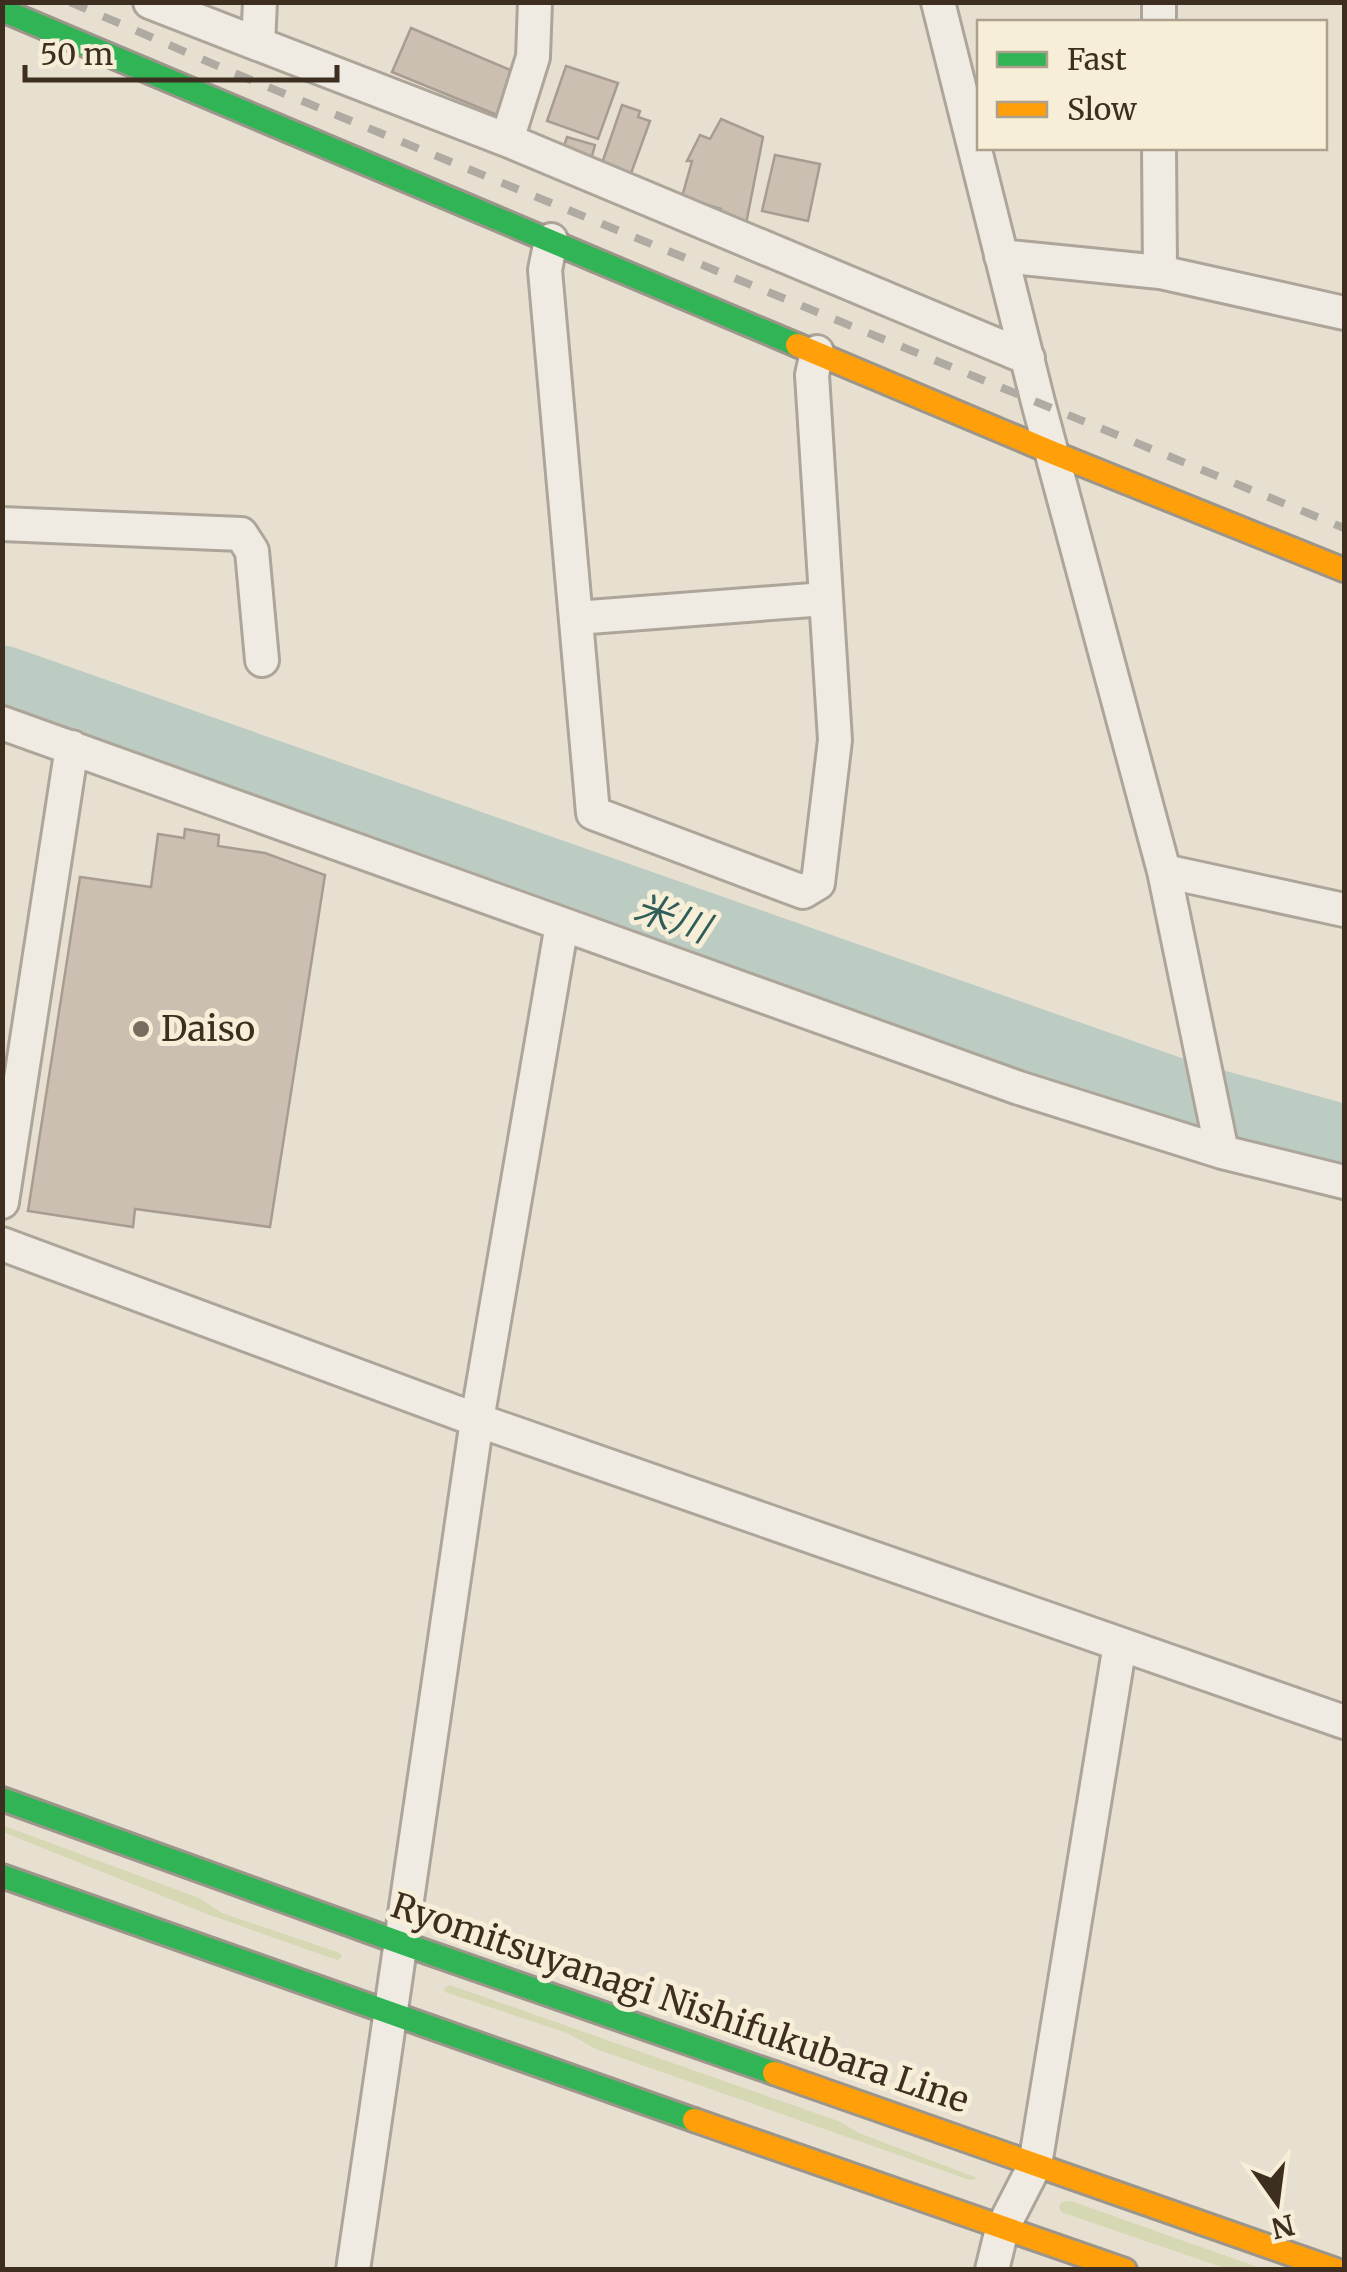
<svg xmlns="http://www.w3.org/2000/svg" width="1347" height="2272" viewBox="0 0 1347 2272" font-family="Merriweather,'Noto Sans JP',serif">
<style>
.green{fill:#d6d7b3}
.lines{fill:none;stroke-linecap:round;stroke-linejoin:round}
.river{stroke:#bcccc2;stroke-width:75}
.building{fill:#cbbfb2;stroke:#a89c90;stroke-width:2.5}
.street-casing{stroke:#ada599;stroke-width:38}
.fast-casing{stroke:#9c958a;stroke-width:28}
.slow-casing{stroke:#9c958a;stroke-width:28}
.street{stroke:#efebe3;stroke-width:32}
.fast{stroke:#30b455;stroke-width:22}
.slow{stroke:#ff9f0a;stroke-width:22}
.rail{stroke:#afaaa2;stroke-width:8;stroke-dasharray:18 18;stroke-linecap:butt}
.poi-dot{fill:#786c5e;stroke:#f7eed8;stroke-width:4}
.labels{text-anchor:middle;stroke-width:10;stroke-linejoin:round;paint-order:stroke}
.poi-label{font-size:35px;fill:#3d2e20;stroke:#f7eed8;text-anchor:start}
.street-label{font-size:35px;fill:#3d2e20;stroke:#f7eed8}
.water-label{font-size:38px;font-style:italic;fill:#2f5d5a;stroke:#f7eed8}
</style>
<rect width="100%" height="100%" fill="#e7e0d1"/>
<path class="green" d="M2,1825L199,1898L222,1913L340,1953L342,1957L337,1960L207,1914L3,1832Z
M450,1985L838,2121L859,2133L975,2177L976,2179L970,2180L596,2049L567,2033L445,1992L444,1988Z
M1071,2201L1263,2269H1227L1061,2212L1059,2206L1062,2202Z"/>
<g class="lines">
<path class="river" d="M2,683L1182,1098L1344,1142"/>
</g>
<path class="building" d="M411,28L520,74L502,117L392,72Z
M566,66L618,83L598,139L547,121Z
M622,105L640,111L638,117L650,121L629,179L600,169Z
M721,119L763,137L745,229L720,220L721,209L682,197L692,161H687L700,135L710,139Z
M567,137L595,145L589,167L560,158Z
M775,155L820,164L808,221L762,211Z
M185,829L219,835L218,846L265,853L325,875L270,1227L135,1209L133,1227L28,1211L80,877L151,887L158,834L184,838Z"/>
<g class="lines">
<g class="street-casing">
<path id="street" d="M150,2L258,44
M260,2L258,44L507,140L1028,358
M938,2L1038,402L1164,871L1222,1152
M1159,2V22
M507,140L533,57L535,2
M1159,148L1160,272
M551,240L545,270L593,813L803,892L818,883L835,740L812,375L817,352
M1001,256L1160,272L1344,313
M2,524L241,534L252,551L262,660
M576,618L825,599
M2,723L1019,1088L1222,1152L1344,1182
M1164,871L1344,910
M2,1202L72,747
M2,1244L477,1420L1344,1722
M353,2270L477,1420L562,924
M992,2270L1002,2229L1035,2165L1120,1644"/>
</g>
<g class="fast-casing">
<path id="fast" d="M2,10L797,345
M2,1799L401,1943L774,2073
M2,1876L694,2120"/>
</g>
<g class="slow-casing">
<path id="slow" d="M797,345L1051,452L1344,570
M774,2073L1336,2270
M694,2120L1125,2270"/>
</g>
<use href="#street" class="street"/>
<use href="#fast" class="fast"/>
<use href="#slow" class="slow"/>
<path class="rail" d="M70,2L234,73L1344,528"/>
</g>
<circle class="poi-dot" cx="141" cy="1029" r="10"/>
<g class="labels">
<g class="poi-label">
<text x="161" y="1041">Daiso</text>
</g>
<g class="street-label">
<text transform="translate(680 2003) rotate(19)" y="12">Ryomitsuyanagi Nishifukubara Line</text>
</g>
<g class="water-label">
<text transform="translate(672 918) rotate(19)" y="13">米川</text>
</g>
</g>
<rect width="1347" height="2272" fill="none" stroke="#3d2e20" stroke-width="10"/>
<rect x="977" y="20" width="350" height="130" fill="#f7eed8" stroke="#ada18e" stroke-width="2.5"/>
<rect x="997" y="52" width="50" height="15" fill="#30b455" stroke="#ada18e" stroke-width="2.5"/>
<text x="1067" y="70" font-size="30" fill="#3d2e20">Fast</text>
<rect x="997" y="102" width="50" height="15" fill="#ff9f0a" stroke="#ada18e" stroke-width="2.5"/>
<text x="1067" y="120" font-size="30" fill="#3d2e20">Slow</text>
<g transform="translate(1277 2202) rotate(166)" stroke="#f7eed8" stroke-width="8" paint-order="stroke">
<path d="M0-8L18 38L0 25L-18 38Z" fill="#3d2e20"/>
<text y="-15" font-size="28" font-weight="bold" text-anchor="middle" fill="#3d2e20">N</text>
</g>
<path d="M25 65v15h312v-15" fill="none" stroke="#3d2e20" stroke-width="5"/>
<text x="40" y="65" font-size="30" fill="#3d2e20" stroke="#f7eed8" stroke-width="8" paint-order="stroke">50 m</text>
</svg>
